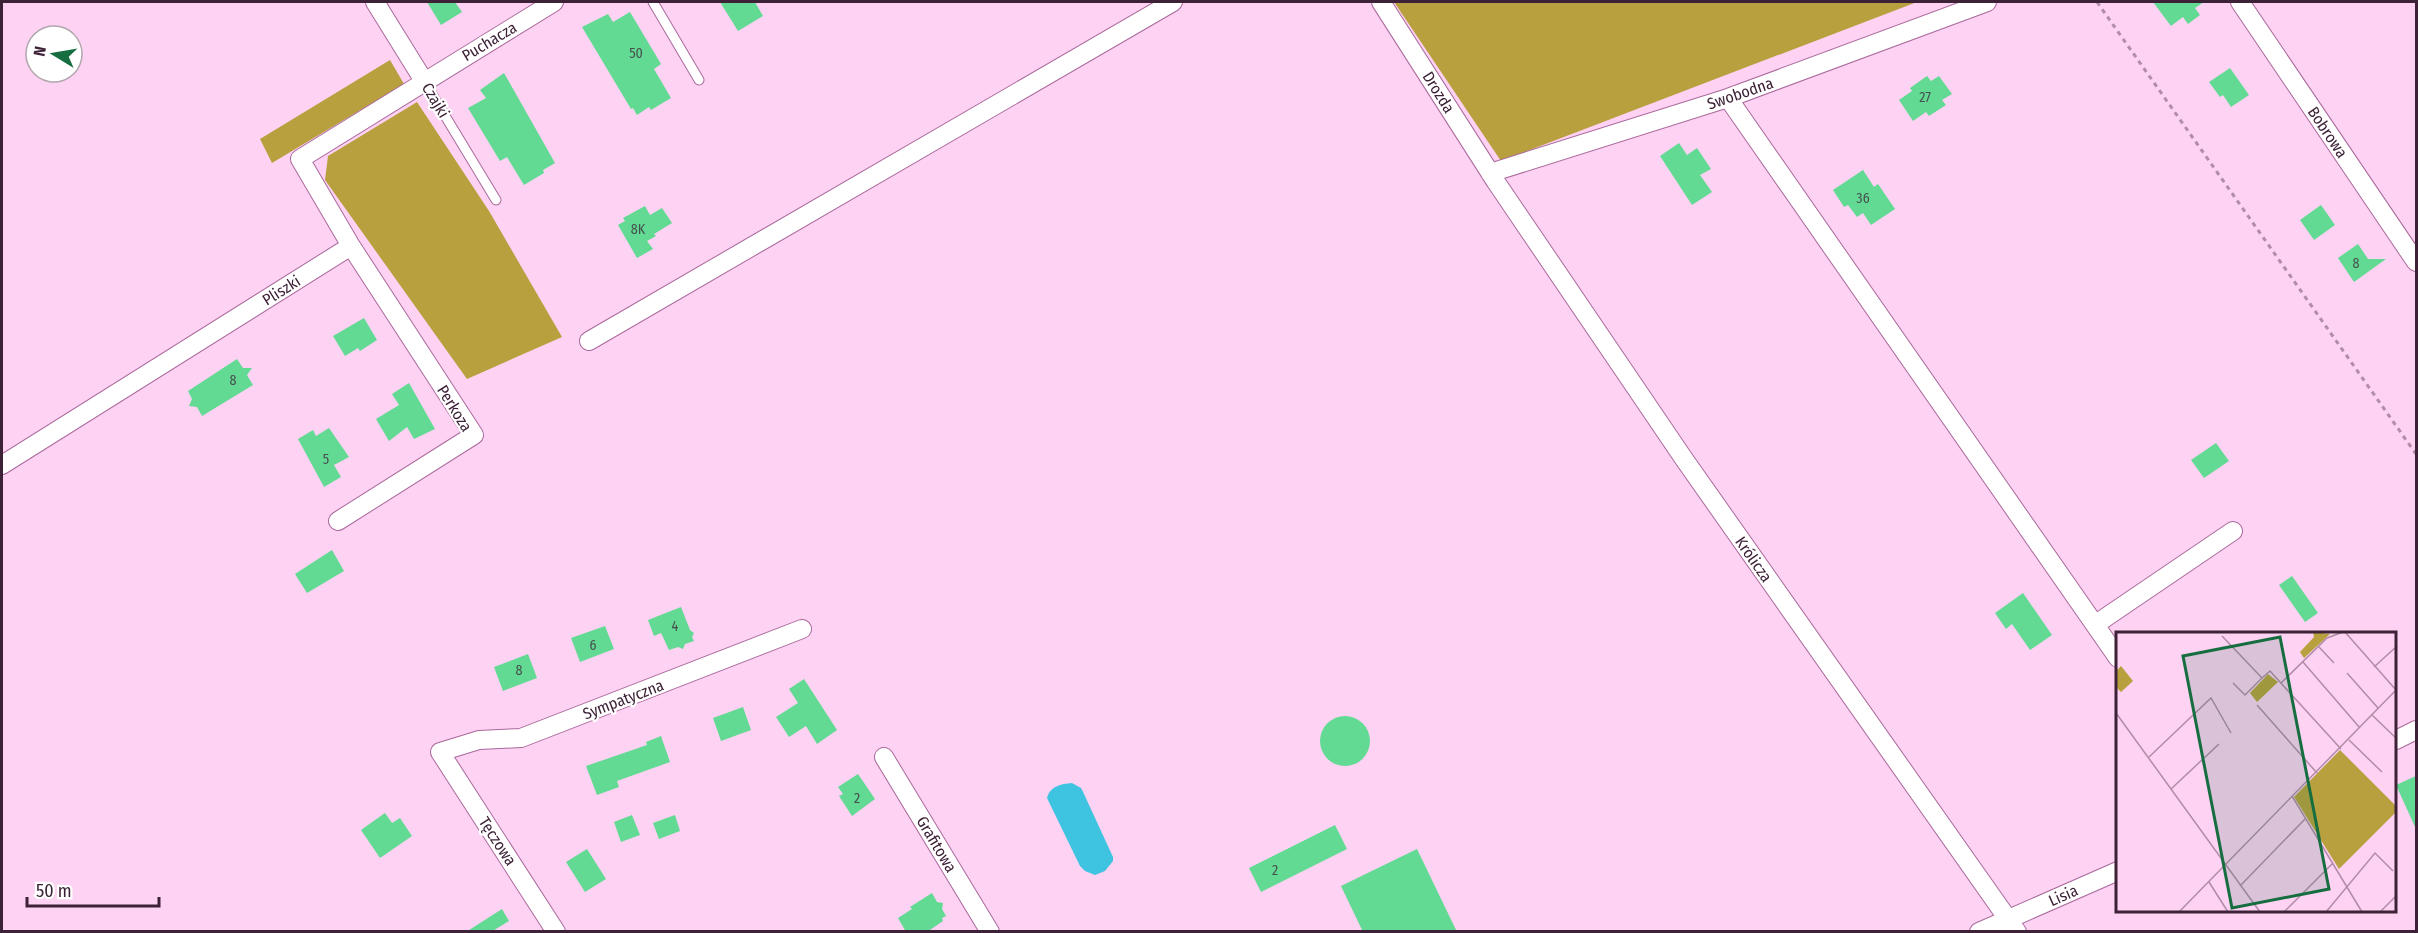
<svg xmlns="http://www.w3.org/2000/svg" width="2418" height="933" viewBox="0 0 2418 933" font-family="'Fira Sans Condensed',sans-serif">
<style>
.forest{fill:#b8a03e}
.water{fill:#3ec4e1}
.building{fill:#62da93}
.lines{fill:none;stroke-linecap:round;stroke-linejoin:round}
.lane-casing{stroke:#aa699c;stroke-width:11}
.street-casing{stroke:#aa699c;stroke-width:20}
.path{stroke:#b18da8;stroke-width:3;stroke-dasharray:4.5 4.5;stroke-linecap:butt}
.lane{stroke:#fff;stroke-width:9}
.street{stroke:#fff;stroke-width:18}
.labels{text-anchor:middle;stroke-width:4.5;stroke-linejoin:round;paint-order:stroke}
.number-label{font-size:14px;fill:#46504e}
.street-label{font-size:16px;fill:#3d2237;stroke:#fff}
.inset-road{fill:none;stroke:#b08ca7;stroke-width:1.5}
.view{fill:#166e40;fill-opacity:0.15;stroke:#166e40;stroke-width:3}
.inset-edge{fill:none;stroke:#3d2237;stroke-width:3}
</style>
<rect width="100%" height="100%" fill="#fdd2f2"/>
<path class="forest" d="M1394,2H1917L1501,161Z
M390,60L404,84L272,163L260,139Z
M417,102L489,211L562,337L467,379L325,180L328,156Z"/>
<path class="water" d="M1072,783L1081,788L1084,794L1113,857V861L1105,871L1095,875L1085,871L1080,866L1047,798C1050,786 1061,784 1072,783Z"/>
<path class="building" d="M427,2H455L462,12L441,25Z
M720,2H755L763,16L738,31Z
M2153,2H2204L2195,8L2200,15L2188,24L2183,17L2171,26Z
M630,12L661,64L654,69L671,98L651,110L649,107L637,115L633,108L631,109L582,27L608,14L613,22Z
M2230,68L2249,95L2231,107L2223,95L2220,97L2209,82Z
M504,73L555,163L543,170L544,173L524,185L507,157L500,161L468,108L486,98L480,90Z
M1927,76L1931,81L1939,76L1952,94L1942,100L1946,105L1929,116L1926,112L1913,121L1899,100L1912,91L1910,88Z
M1679,143L1687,155L1697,148L1711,169L1700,175L1712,192L1692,205L1660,156Z
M1863,170L1874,187L1878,184L1895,209L1871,225L1863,213L1857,217L1848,205L1844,207L1833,190Z
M2321,205L2335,225L2314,240L2300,220Z
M645,206L650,215L662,208L672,223L654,234L656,236L647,241L653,249L637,258L618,225L625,221L623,218Z
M2358,244L2368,259H2386L2354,282L2338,258Z
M364,318L377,340L360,351L358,348L345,356L333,336Z
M237,359L243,368H252L247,375L253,385L202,416L197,407L189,406L192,399L188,391Z
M409,383L435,429L414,439L407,427L389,441L376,419L399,405L392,394Z
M329,428L349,457L334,465L341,477L324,487L298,439L313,430L316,436Z
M2216,443L2229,461L2204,478L2191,460Z
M332,550L344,571L307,593L295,574Z
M2292,576L2318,613L2305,622L2279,585Z
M2023,593L2052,635L2030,650L2012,624L2006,629L1995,613Z
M681,607L690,630L694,633L692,637L694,641L685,644L683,649L678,647L669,650L661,633L654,636L648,620Z
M605,626L614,649L580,662L571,638Z
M528,654L537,678L503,691L494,667Z
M804,679L837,730L817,744L806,726L789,737L776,717L798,703L789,689Z
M743,707L751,730L721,741L713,718Z
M1320 741a25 25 0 1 1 50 0a25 25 0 1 1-50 0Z
M661,736L670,762L617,781L619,787L597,795L586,766L647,745L646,742Z
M858,774L875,799L852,816L839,796L843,794L838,787Z
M2416,776V829L2396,785Z
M385,813L392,823L400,818L412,836L380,858L361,830Z
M632,815L640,835L621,842L614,822Z
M675,815L680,831L659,839L653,823Z
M1335,825L1347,849L1261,892L1249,868Z
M587,849L606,879L585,892L566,862Z
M1417,849L1457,932H1363L1341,886Z
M932,893L937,902L943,903L942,909L946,916L942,918L943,921L927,932H906L898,918L912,909L910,907Z
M502,909L509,921L491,932H466Z"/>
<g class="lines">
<g class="lane-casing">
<path id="lane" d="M653,2L699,80
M424,81L496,200"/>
</g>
<g class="street-casing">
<path id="street" d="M375,2L424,81
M1381,2L1496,182L1684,459L2017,932
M2240,2L2416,262
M1728,98L2118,658
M1490,173L1728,98L1987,2
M589,341L1173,2
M2,465L351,246L300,159L554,2
M338,521L474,435L351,246
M2096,624L2233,531
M2396,740L2416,730
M884,757L990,932
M556,932L440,752L479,740L521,738L802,629
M1979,932L2118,871"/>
</g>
<path class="path" d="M2097,2L2416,454"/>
<use href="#lane" class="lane"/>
<use href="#street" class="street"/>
</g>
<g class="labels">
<g class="number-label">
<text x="636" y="58">50</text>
<text x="1925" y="102">27</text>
<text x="1863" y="203">36</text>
<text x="638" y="234">8K</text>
<text x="2356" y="268">8</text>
<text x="233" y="385">8</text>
<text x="326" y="464">5</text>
<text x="675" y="631">4</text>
<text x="593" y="650">6</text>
<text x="519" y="675">8</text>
<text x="857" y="803">2</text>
<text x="1275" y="875">2</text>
</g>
<g class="street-label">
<text transform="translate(489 41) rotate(-31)" y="6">Puchacza</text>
<text transform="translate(1439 92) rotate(58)" y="6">Drozda</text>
<text transform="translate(1740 93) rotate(-19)" y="6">Swobodna</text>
<text transform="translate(436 100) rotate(59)" y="6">Czajki</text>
<text transform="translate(2328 132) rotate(56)" y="6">Bobrowa</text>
<text transform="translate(281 290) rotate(-32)" y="6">Pliszki</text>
<text transform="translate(455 408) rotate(58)" y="6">Perkoza</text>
<text transform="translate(1754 559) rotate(55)" y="6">Królicza</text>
<text transform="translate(623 699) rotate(-21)" y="6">Sympatyczna</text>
<text transform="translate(498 841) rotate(57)" y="6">Tęczowa</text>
<text transform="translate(937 844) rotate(59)" y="6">Grafitowa</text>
<text transform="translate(2063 895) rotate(-24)" y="6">Lisia</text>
</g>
</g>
<g transform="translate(2116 632)">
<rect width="280" height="280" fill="#fdd2f2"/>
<path d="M197,0L214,2L188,26L184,20L198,5ZM5,34L17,49L5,60L0,55V39ZM152,42L162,50L141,70L134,61ZM224,118L280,174V180L223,237L178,165Z" fill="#b8a03e"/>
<path class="inset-road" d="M229,0L280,58M106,4L146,46L154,39L225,117M203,15L218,31M187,30L244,96M258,35L281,14M231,41L262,76M117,51L129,63L146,46M165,51L211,6L227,0M141,73L201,141M0,81L144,280M256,83L281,107M233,108L266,140M33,125L95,66L115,101M55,157L103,112M176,164L246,280M93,250L112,280M124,254L189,187M63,280L281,57M168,280L216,232M210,280L259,221L277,239M264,280L281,263"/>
<path class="view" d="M164,5L213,257L116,276L67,24Z"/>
<rect width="280" height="280" class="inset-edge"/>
</g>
<rect width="2418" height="933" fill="none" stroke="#3d2237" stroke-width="6"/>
<g transform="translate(54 54) rotate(281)"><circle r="28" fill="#ffffff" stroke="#b1a7af" stroke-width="1.5"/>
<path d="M0-4.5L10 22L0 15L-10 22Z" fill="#166e40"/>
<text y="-9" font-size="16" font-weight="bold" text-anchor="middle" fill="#3d2237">N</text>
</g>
<path d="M27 897v9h132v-9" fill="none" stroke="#3d2237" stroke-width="3"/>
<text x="36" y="897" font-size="18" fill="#3d2237" stroke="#ffffff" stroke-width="4.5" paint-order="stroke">50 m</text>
</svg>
